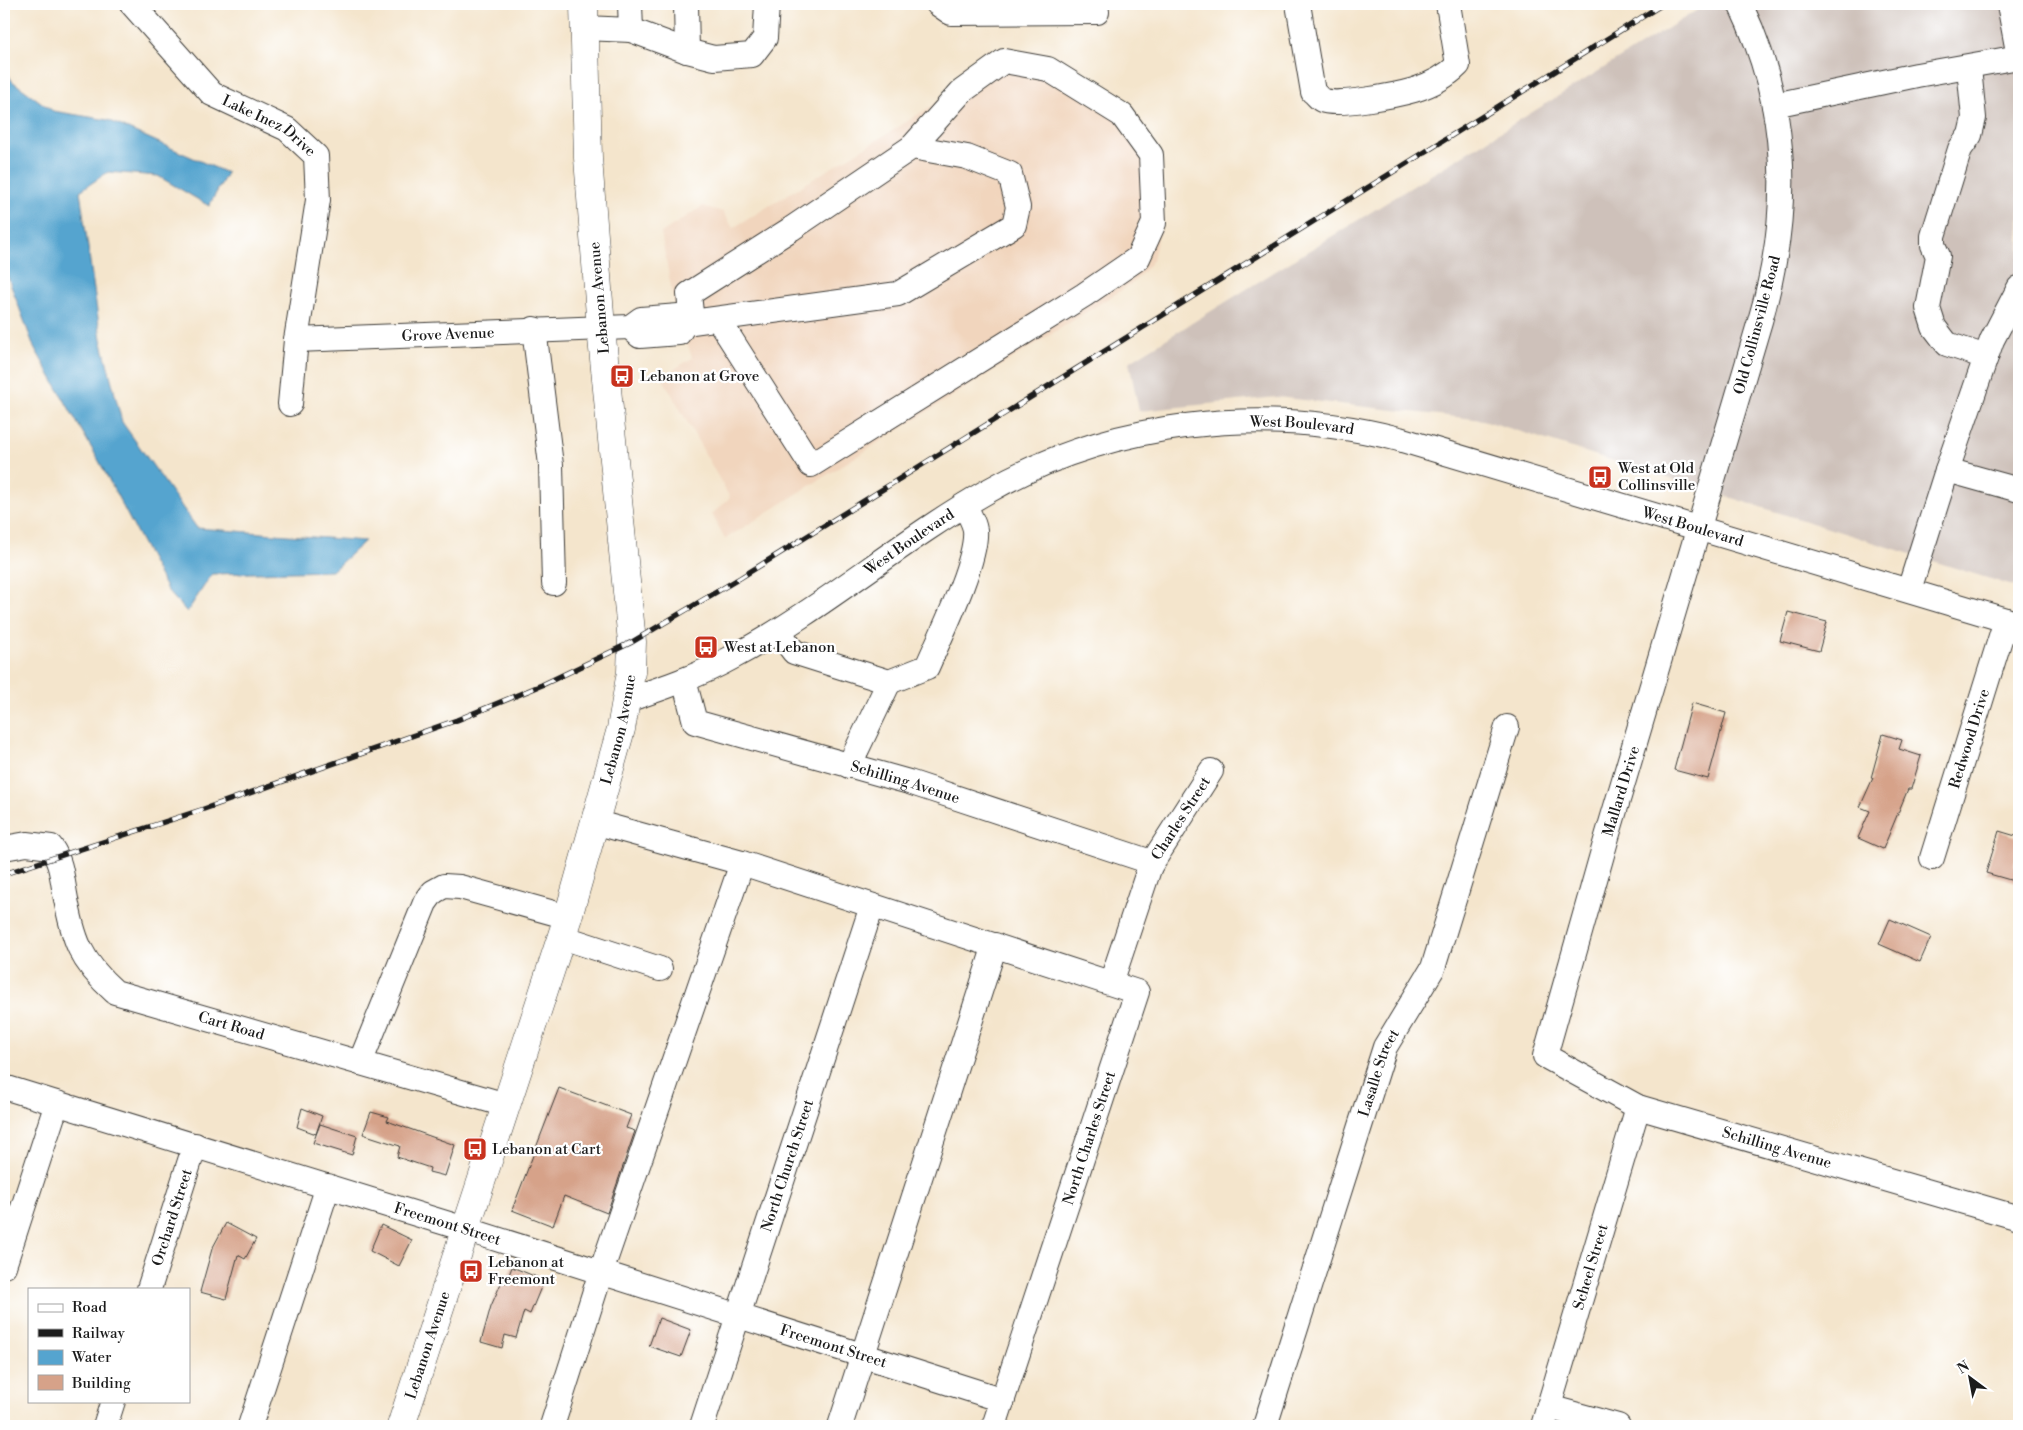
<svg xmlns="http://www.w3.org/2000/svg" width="2023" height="1430" viewBox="0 0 2023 1430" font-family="'Libre Bodoni',serif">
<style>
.built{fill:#f1d5bd}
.industrial{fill:#cec1ba}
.water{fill:#55a4cf;stroke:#386076}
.building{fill:#d6a289}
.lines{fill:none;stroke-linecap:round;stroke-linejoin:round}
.minor-casing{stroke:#3c3a36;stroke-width:26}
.major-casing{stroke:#3c3a36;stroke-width:29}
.minor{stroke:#fff;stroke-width:24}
.major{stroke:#fff;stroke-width:28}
.rail-casing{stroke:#1c1c1c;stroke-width:5.5}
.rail{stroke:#fff;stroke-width:4;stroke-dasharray:11;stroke-linecap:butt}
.labels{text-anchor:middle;stroke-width:4.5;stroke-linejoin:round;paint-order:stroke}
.street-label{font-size:15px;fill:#1c1c1c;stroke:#fff}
.poi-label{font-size:15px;fill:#1c1c1c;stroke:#fff;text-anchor:start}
</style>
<rect width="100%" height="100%" fill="#fff"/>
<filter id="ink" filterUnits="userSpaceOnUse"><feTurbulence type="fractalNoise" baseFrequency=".02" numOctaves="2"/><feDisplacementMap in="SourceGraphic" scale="10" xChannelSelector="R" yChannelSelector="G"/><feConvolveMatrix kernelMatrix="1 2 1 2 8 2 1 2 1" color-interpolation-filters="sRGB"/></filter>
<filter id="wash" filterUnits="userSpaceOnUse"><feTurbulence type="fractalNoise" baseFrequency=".0096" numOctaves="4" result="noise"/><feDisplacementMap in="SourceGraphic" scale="20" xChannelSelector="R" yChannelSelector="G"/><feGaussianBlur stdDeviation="1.12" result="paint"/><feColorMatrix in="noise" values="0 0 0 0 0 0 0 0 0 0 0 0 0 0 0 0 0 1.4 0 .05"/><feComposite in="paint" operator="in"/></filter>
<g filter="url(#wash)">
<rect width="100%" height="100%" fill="#f4e5cc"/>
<path class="built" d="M994,61L1068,68L1127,103L1148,135L1161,222L1153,260L1134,282L725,539L712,514L730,498L662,377L692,358L673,297L661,233L703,206L723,212L733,228L900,126L944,98Z"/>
<path class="industrial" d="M1707,4H2019V588L1483,420L1277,397L1139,411L1129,362Z"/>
<path class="water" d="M4,67L12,81L53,111L108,120L227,173L209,206L158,176L108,172L80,191L101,339L122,422L197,528L365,541L332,571L212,574L187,612L167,590L99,461L34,347L4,267Z"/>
<g id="blocks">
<path class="building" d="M1788,612L1827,622L1819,651L1780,641Z
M1692,703L1726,713L1708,779L1674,770Z
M1883,734L1902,740L1899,749L1921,756L1911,789H1908L1883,849L1858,838L1870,811L1860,807L1873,778H1871Z
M1999,831L2019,837V848L2014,866L2019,868L2017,882L1986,873Z
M1890,919L1931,937L1920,962L1879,944Z
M559,1088L631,1115L626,1128L635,1131L607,1213L564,1196L553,1226L512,1210Z
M302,1108L322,1116L316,1134L297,1127Z
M371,1112L389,1117L387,1121L455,1145L445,1176L429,1172L430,1168L397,1157L400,1146L363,1134Z
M320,1124L357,1136L352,1155L313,1143Z
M226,1223L256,1239L245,1259L238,1255L226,1299L200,1292L212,1249Z
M381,1225L412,1240L399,1266L370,1251Z
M512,1267L544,1280L530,1314L524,1311L516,1338L505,1335L502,1348L481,1342L491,1306L502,1281L506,1283Z
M659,1318L691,1330L681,1357L649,1346Z"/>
</g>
</g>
<g filter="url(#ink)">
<use href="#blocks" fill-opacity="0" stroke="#3c3a36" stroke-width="1"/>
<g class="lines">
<g class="minor-casing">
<g id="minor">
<path id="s1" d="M132,4L212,94L287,129L316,156L318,200L296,340L290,404"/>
<path d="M686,4L687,51"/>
<path d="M938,4L951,13L1097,12L1096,4"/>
<path d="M1298,4L1313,92C1316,94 1319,99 1322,100C1336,107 1397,95 1414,90C1430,85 1446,77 1458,65L1448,4"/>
<path id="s2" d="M1740,4C1790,108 1792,212 1760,321L1607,837L1545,1056L1638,1107L2019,1218"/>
<path d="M2009,4L2019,57"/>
<path d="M584,28L631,30L630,4"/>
<path d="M631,30L687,51L714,58L752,55L765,38L767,4"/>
<path d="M1969,68L1974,118L1970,135L1960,149L1933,236V245L1938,256L1928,308L1934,327L1947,344L1986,357"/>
<path d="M1774,105L1917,75L2019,57"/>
<path d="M718,319L811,465L1084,295L1138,258L1154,223L1151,155L1122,115L1048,69L1004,61L961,92L912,147"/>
<path d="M685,323L898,294L1014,225L1018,207L1010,174L967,157L912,147L791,229L689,294L692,322"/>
<path d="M630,327L640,336L679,333L685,323"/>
<path d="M534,329L551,465L554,583"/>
<path id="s3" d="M296,340L630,327L641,319L679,316L685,323"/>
<path d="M1947,470L2019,490"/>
<path d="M1909,590L1947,470L1986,357L1992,340L2019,288"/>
<path d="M778,631L794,652L889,682L849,766"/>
<path id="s4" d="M684,680L695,722L909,782L1151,862L1150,866"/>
<path d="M889,682L927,667C940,637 978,560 975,530C974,522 968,513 965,505"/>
<path id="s5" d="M627,700C663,688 699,676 733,657C823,609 900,541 988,491C1111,421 1262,404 1399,439L2019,624"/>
<path d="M594,822L742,863L1137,992L994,1426"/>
<path id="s6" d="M4,848L27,844L51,847C61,861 62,877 65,894C73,939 80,961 115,992L506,1105"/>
<path id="s7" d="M1932,858L2006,620"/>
<path d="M562,937L660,969"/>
<path id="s8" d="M1111,983L1150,866L1211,771"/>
<path d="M360,1063L425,903L433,892L444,886L460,887L568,917"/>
<path id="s9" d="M4,1087L465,1229L1003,1400"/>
<path d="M4,1266L57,1103"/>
<path id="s10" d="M149,1289L195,1145"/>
<path d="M1549,1407L1618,1426"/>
<path d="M105,1426L113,1401"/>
<path d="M250,1426L328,1186"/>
<path d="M552,1426L601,1272L742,863"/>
<path id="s11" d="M702,1426L872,906"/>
<path d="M840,1426L995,945"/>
<path id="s12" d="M1265,1426L1385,1047L1433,968L1507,727"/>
<path id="s13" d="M1543,1426L1638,1107"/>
</g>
</g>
<g class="major-casing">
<g id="major">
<path id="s14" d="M401,1426L568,917L621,729L631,672L632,642L601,328L588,158L584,4"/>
</g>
</g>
<use href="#minor" class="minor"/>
<use href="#major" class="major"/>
<g class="rail-casing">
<path id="rail" d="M4,874L201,810L457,720L542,685L632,642L740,578L1663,4"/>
</g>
<use href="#rail" class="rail"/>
</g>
</g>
<defs>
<g id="bus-square" transform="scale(1.25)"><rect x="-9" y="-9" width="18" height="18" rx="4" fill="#c8321e" stroke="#fff"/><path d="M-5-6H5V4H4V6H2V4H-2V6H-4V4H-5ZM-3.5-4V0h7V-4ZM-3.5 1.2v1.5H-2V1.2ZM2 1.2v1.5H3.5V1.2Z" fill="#fff"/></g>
</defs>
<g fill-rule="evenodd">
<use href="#bus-square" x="622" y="376"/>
<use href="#bus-square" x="1600" y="477"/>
<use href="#bus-square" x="706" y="647"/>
<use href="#bus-square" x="475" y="1149"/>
<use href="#bus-square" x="471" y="1271"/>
</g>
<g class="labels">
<g class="street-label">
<text dy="5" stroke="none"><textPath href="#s1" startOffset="186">Lake Inez Drive</textPath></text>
<text transform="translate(599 298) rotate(-95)" y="5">Lebanon Avenue</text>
<text transform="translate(1757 325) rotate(-75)" y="5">Old Collinsville Road</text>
<text dy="5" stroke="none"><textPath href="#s3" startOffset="152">Grove Avenue</textPath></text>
<text dy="5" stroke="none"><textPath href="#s5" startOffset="745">West Boulevard</textPath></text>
<text dy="5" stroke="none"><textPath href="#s5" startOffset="1150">West Boulevard</textPath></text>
<text dy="5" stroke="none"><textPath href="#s5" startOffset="325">West Boulevard</textPath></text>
<text dy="5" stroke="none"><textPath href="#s14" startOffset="730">Lebanon Avenue</textPath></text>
<text dy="5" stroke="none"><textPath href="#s7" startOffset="125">Redwood Drive</textPath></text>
<text dy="5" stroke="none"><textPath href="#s4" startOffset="262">Schilling Avenue</textPath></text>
<text transform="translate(1621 791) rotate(-73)" y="5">Mallard Drive</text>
<text dy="5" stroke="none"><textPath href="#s8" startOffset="180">Charles Street</textPath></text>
<text dy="5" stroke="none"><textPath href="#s6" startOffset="331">Cart Road</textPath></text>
<text dy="5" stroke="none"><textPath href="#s12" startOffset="371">Lasalle Street</textPath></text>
<text transform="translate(1089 1138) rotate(-72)" y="5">North Charles Street</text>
<text dy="5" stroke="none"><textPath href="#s2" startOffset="1342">Schilling Avenue</textPath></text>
<text dy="5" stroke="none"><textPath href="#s11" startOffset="274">North Church Street</textPath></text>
<text dy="5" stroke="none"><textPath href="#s10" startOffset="75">Orchard Street</textPath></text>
<text dy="5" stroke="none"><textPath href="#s9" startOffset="464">Freemont Street</textPath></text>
<text dy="5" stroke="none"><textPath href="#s13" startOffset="166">Scheel Street</textPath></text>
<text dy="5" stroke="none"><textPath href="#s9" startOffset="869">Freemont Street</textPath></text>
<text dy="5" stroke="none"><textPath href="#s14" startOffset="85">Lebanon Avenue</textPath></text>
</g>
<g class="poi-label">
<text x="640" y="381">Lebanon at Grove</text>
<text x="1618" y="473">West at Old<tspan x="1618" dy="17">Collinsville</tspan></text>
<text x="724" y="652">West at Lebanon</text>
<text x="492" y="1154">Lebanon at Cart</text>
<text x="488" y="1267">Lebanon at<tspan x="488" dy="17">Freemont</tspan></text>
</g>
</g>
<rect width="2023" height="1430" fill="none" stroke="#fff" stroke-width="20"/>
<rect x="28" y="1288" width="162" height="115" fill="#ffffff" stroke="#a4a4a4"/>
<rect x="38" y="1304" width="25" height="8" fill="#ffffff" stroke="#a4a4a4"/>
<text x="72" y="1312" font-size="15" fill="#1c1c1c">Road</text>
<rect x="38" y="1329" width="25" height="8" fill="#1c1c1c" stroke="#a4a4a4"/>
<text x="72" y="1338" font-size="15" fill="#1c1c1c">Railway</text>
<rect x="38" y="1350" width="25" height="15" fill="#55a4cf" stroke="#a4a4a4"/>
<text x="72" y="1362" font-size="15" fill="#1c1c1c">Water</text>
<rect x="38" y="1375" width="25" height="15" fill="#d6a289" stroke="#a4a4a4"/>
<text x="72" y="1388" font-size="15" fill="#1c1c1c">Building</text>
<g transform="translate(1970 1378) rotate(328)" stroke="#ffffff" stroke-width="4" paint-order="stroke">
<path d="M0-4L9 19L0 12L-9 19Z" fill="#1c1c1c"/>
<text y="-8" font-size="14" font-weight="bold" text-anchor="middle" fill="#1c1c1c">N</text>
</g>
</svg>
